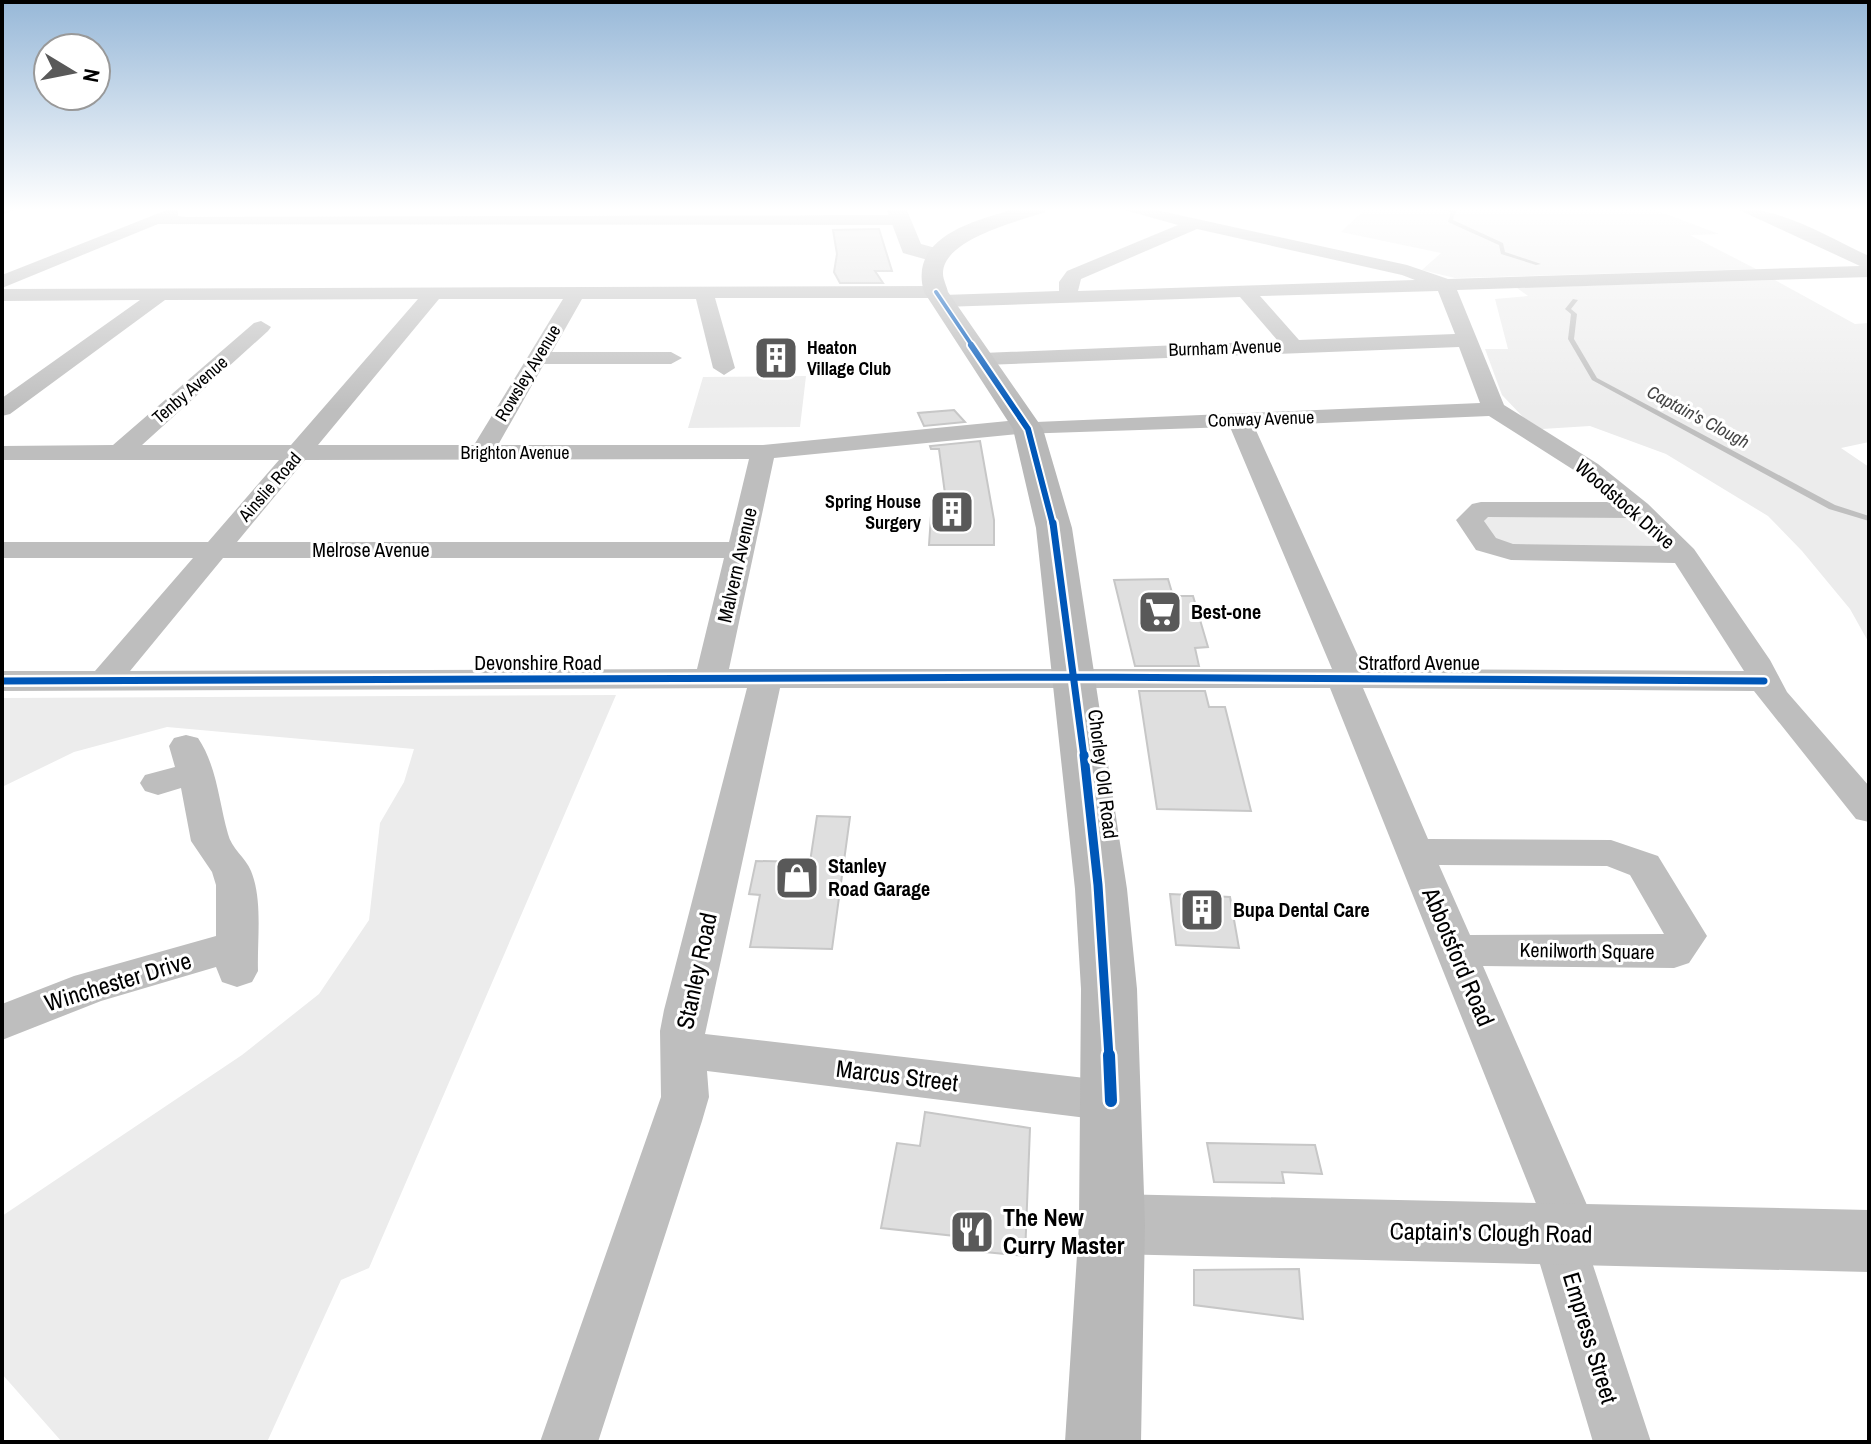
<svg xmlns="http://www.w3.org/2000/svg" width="1871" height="1444" viewBox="0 0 1871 1444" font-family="'Archivo Narrow',sans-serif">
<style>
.green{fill:#ececec}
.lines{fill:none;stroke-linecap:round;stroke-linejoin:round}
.stream{fill:#bfbfbf;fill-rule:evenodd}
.building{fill:#dfdfdf;stroke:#c7c7c7;stroke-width:2}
.minor{fill:#bebebe;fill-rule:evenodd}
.tertiary{fill:#bebebe;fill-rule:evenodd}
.secondary{fill:#b8b8b8;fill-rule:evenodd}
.cycleway-far4-casing{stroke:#fff;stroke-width:7}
.cycleway-far3-casing{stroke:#fff;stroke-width:10}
.cycleway-far2-casing{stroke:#fff;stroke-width:12}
.cycleway-far1-casing{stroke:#fff;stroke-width:14}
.cycleway-casing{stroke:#fff;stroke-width:17}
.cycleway-far4{stroke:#0057b8;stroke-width:4}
.cycleway-far3{stroke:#0057b8;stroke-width:6}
.cycleway-far2{stroke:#0057b8;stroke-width:7}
.cycleway-far1{stroke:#0057b8;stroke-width:9}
.cycleway{stroke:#0057b8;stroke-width:12}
.labels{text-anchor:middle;stroke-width:6;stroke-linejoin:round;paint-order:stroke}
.far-poi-label{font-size:18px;font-weight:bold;fill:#000;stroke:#fff;text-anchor:start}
.far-street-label{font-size:18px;fill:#000;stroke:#fff}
.far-water-label{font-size:18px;font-style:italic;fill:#444;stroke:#fff}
.street-label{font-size:20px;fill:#000;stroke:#fff}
.poi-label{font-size:20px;font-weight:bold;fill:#000;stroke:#fff;text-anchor:start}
.near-street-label{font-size:24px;fill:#000;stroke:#fff}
.near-poi-label{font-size:24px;font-weight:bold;fill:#000;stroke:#fff;text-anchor:start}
</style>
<rect width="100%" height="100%" fill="#fff"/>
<path class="green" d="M1359,208H1650L1719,234L1690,235L1756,269L1455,278L1422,270L1441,253L1341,232L1364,210Z
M1775,280L1855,324L1869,323V442L1841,448L1869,467V643L1850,609L1802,551L1768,516L1666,454L1590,426L1542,429L1523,417L1502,395L1485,349H1508L1495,299L1528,296L1517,288Z
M806,376L800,427L688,428L703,377Z
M1490,514L1627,515L1662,547L1533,548L1498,542L1483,527L1485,518Z
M616,695L369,1268L341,1280L267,1442H62L2,1374V1216L242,1055L319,994L369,920L380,823L404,782L414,749L167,727L74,752L2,787V698Z"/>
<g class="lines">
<path class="stream" d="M1441,208L1456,210L1453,220L1503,243L1505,252L1541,264L1536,265L1501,254L1499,245L1448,222L1451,212Z
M1573,299L1578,300L1571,309L1577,314L1574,339L1597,378L1835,505L1869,516V521L1829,509L1592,380L1568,339L1571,314L1565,309Z"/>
</g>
<path class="building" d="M879,229L892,271H875L883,283H840L834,272L837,254L833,230Z
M954,410L965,422L924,426L918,413Z
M980,441L994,520V545H929L932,501H946L939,449H931L930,446Z
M1168,579L1173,596H1193L1208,647L1195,648L1199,666H1135L1114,580Z
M1139,691H1205L1209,707H1225L1251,811L1157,809Z
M817,816L850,817L832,949L750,947L760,895L749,894L756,861L810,862Z
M1170,894L1230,897L1239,948L1176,945Z
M925,1112L1030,1128L1025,1256L954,1249L955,1236L881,1228L897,1143L920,1146Z
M1207,1143L1315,1145L1322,1174L1282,1172L1284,1183L1214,1182Z
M1299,1269L1303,1319L1194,1305V1270Z"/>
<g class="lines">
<path class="minor" d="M2,208H18L2,215Z
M172,208L178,210V216L185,217L900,215L908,220L900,225L158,224L2,288V275Z
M1117,208H1147L1407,265L1448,279L1860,266L1735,208C1783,208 1826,236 1869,256V277L1457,290L1504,405L1598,464L1648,504L1694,549L1770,660L1787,692L1869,786V822L1856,819L1754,691L1363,688L1428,839L1611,840L1658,856L1707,936L1689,963L1674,968L1483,966L1600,1235L1589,1253L1651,1442H1593L1531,1234L1541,1216L1330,688H780L705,1034L1111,1081L1128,1087L1135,1101L1128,1115L1111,1121L707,1071L709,1097L702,1121L598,1442H540L661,1097L660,1031L664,1010L747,688L2,691V671H95L193,558H2V542H208L279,460H2V446L113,445L254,323L261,321L271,327L268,331L142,445H291L418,299L165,300L10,414L2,416V398L140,300L2,301V289L936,286L943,288V295L1059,291V282L1067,271L1178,225ZM1197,229L1402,275L1415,280L1078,291L1081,279ZM1438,291L1455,334L1299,340L1260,296ZM1240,297L1278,341L983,353L972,359L983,365L1459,347L1480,403L1036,422L1027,419L763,445H498L544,364H671L682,358L671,352H552L582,299H696L713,368L724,375L735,368L715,298H935V305L942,307ZM439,299H563L474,445H318ZM1489,416L1580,474L1613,502H1481L1472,504L1456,520L1476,550L1511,560L1675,563L1744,671L1364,669L1254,426ZM1230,427L1332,669H729L774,458L1019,434ZM749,459L729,542H237L305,460ZM1488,517L1632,518L1659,546L1513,544L1496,538L1484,521ZM223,558H724L697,669L130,671ZM1439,865L1607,866L1630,875L1664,934L1470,935Z
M186,735L198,738C217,766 219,803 228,834C231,848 246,858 251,871C263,900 257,940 258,971L252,982L237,987L222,982L216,967L101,1001L2,1040V1004L74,976L216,936V885L212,872L191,841L181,788L158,795L145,791L140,783L145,775L175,767L169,746L174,738Z"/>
<path class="tertiary" d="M886,208H906L921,244L943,250L947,255L943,260L935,262L903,253Z
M1112,1194L1869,1210V1272L1112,1254L1088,1245L1079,1224L1088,1203Z"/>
<path class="secondary" d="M1017,208H1048L1045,212C1020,221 942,239 943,274C943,279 947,287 948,292L1043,429L1072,528L1127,889L1137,989L1145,1224L1141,1442H1065L1079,1224L1081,989L1075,889L1036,528L1013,429L924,292C908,236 975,221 1017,208Z"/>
<g class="cycleway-far4-casing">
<path id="cycleway-far4" d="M936,292L973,347"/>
</g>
<g class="cycleway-far3-casing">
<path id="cycleway-far3" d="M971,345L1028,429L1053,525"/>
</g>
<g class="cycleway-far2-casing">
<path id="cycleway-far2" d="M1053,523L1084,757
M2,681L1074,677L1764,681"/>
</g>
<g class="cycleway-far1-casing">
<path id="cycleway-far1" d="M1084,755L1098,885L1109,1057"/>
</g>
<g class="cycleway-casing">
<path id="cycleway" d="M1109,1055L1111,1101"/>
</g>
<use href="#cycleway-far4" class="cycleway-far4"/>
<use href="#cycleway-far3" class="cycleway-far3"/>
<use href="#cycleway-far2" class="cycleway-far2"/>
<use href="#cycleway-far1" class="cycleway-far1"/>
<use href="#cycleway" class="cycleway"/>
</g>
<linearGradient id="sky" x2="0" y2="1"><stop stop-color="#97b8d8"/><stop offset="0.51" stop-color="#fff"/><stop offset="1" stop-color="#fff" stop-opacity="0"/></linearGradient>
<rect width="1871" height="410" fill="url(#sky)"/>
<defs>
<g id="building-square" transform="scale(2.3)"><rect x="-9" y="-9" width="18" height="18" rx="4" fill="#595959" stroke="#fff"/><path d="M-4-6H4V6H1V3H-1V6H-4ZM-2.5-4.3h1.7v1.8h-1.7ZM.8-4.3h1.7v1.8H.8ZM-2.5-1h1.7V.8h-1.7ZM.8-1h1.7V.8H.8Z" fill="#fff"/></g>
<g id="supermarket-square" transform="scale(2.3)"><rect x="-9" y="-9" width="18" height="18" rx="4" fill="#595959" stroke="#fff"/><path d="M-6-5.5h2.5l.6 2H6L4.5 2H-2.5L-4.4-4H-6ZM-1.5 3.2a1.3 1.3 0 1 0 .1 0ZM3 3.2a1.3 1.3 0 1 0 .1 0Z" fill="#fff"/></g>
<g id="shop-square" transform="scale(2.3)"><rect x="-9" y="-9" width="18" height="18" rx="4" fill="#595959" stroke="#fff"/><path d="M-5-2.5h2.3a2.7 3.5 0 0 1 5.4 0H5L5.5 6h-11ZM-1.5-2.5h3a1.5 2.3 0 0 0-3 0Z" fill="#fff"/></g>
<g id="restaurant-square" transform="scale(2.3)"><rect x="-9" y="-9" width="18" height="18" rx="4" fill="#595959" stroke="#fff"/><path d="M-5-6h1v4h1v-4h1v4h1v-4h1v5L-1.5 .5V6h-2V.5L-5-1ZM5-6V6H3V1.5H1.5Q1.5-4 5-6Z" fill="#fff"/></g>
</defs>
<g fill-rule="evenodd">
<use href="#building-square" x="776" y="358"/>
<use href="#building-square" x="952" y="512"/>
<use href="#supermarket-square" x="1160" y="612"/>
<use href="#shop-square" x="797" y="878"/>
<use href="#building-square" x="1202" y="910"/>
<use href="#restaurant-square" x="972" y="1232"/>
</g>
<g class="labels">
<g class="far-poi-label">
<text x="807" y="354">Heaton<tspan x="807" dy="21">Village Club</tspan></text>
<text x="921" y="508" text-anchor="end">Spring House<tspan x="921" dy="21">Surgery</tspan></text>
</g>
<g class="far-street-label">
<text transform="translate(1225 348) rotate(-2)" y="6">Burnham Avenue</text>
<text transform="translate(528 373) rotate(-59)" y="6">Rowsley Avenue</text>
<text transform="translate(190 390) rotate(-41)" y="6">Tenby Avenue</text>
<text transform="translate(1261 419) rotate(-2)" y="6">Conway Avenue</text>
<text x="515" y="459">Brighton Avenue</text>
<text transform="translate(270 487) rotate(-49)" y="6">Ainslie Road</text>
</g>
<g class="far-water-label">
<text transform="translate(1698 417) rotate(28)" y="6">Captain's Clough</text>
</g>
<g class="street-label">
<text transform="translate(1625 504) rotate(41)" y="7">Woodstock Drive</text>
<text x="371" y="557">Melrose Avenue</text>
<text transform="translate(737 565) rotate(-77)" y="7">Malvern Avenue</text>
<text x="538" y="670">Devonshire Road</text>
<text x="1419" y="670">Stratford Avenue</text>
<text transform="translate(1103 774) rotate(83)" y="7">Chorley Old Road</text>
<text transform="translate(1587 951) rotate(1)" y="7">Kenilworth Square</text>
</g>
<g class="poi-label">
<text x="1191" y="619">Best-one</text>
<text x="828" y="873">Stanley<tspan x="828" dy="23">Road Garage</tspan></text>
<text x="1233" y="917">Bupa Dental Care</text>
</g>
<g class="near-street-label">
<text transform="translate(1458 957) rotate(67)" y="8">Abbotsford Road</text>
<text transform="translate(697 971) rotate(-78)" y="8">Stanley Road</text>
<text transform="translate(118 982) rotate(-17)" y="8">Winchester Drive</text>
<text transform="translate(897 1076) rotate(7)" y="8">Marcus Street</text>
<text transform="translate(1491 1233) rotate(1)" y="8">Captain's Clough Road</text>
<text transform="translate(1590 1338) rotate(73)" y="8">Empress Street</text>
</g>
<g class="near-poi-label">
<text x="1003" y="1226">The New<tspan x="1003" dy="28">Curry Master</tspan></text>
</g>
</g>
<rect width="1871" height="1444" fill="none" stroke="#000000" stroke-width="8"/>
<g transform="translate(72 72) rotate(100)"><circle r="38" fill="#ffffff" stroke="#999999" stroke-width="2"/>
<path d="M0-6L14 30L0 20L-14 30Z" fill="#595959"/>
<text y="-12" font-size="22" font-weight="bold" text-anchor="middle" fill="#000000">N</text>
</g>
</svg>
